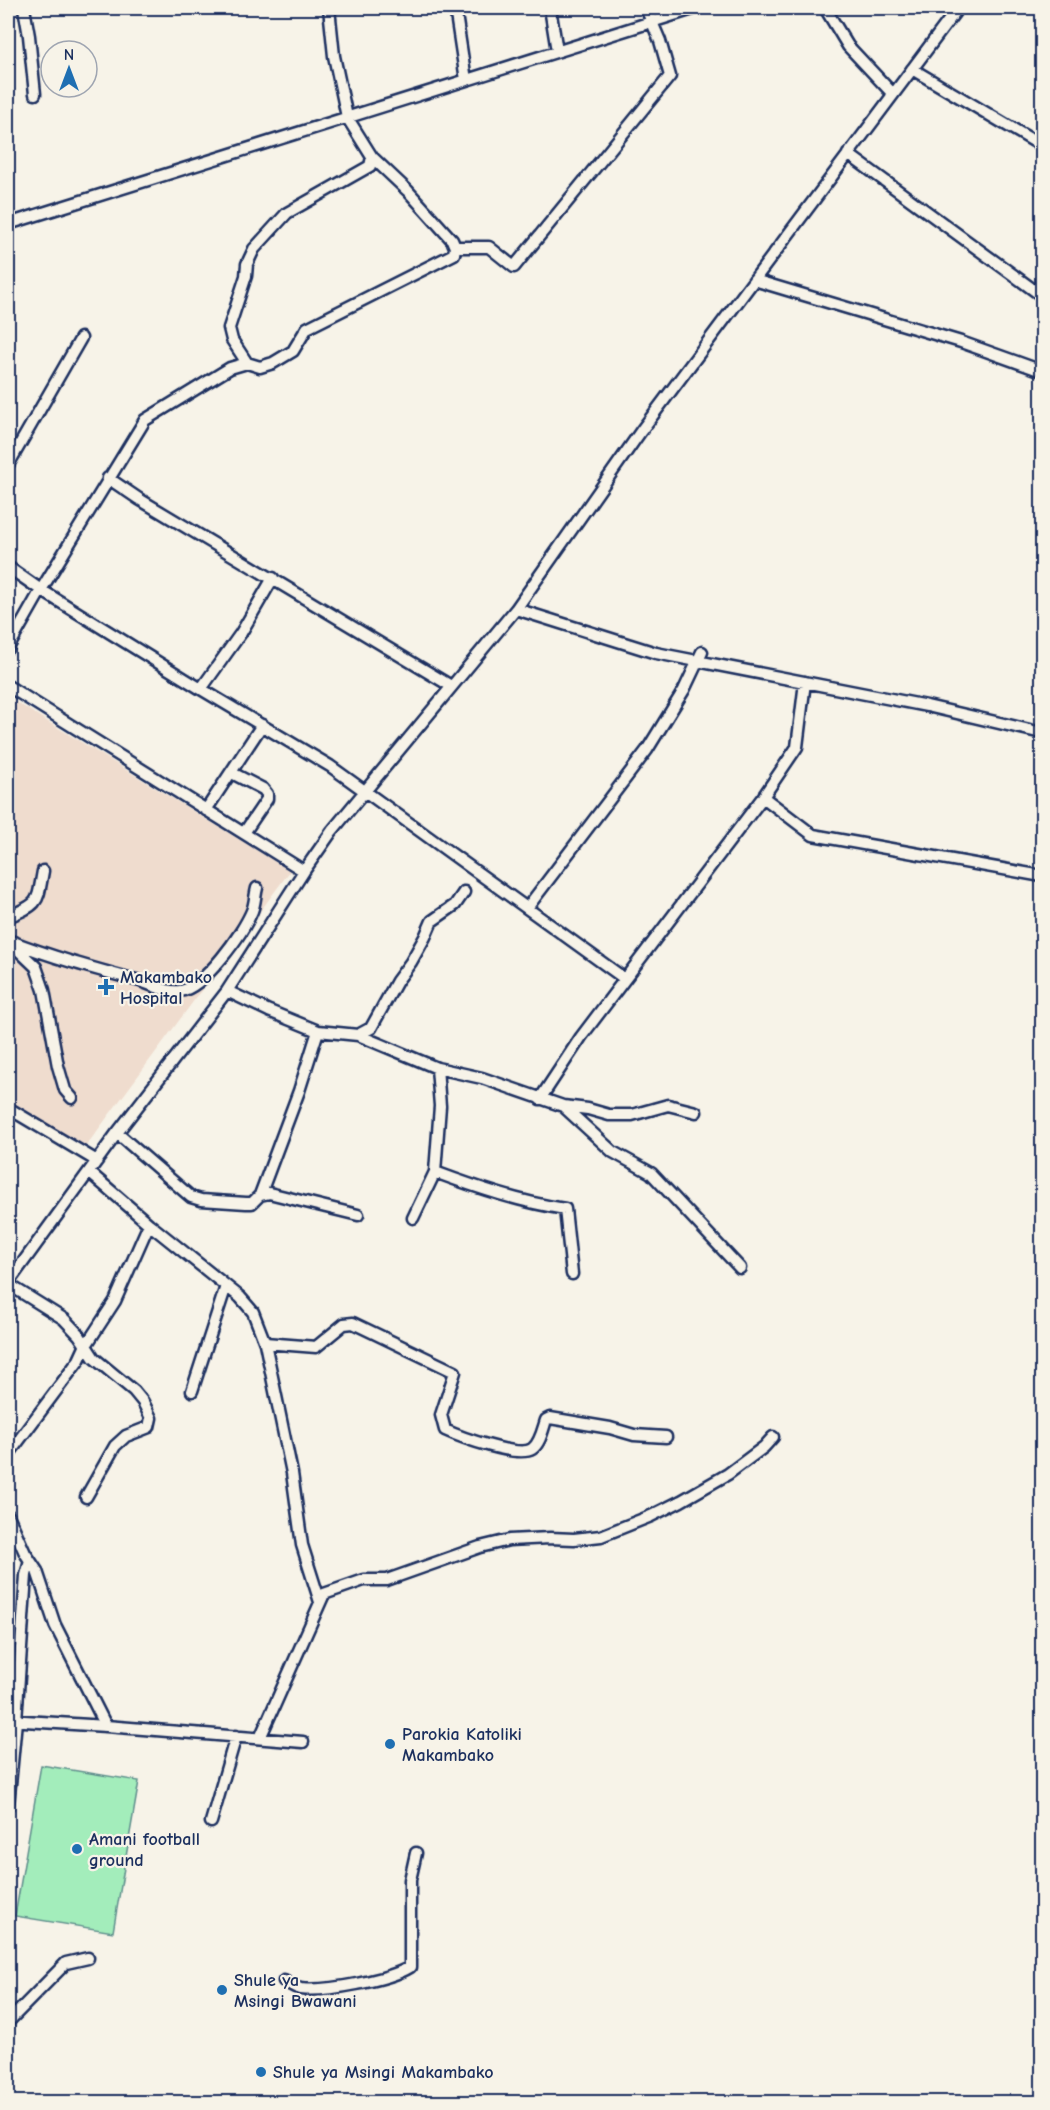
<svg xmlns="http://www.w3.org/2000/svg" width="1050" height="2110" viewBox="0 0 1050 2110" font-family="'Comic Neue',sans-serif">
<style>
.built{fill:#efdcce}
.green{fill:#a3edbb;stroke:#5f8e8c;stroke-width:1.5}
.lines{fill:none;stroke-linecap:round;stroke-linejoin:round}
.minor-casing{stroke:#1b2f5e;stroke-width:15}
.minor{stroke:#f7f3e8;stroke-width:10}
.poi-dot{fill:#1f6fb2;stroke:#f7f3e8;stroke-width:2}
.labels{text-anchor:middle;stroke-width:4.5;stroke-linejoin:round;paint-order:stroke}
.poi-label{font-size:18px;font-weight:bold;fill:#1b2f5e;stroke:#f7f3e8;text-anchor:start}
</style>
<rect width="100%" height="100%" fill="#f7f3e8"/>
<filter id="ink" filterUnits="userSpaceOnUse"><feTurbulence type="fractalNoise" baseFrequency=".0167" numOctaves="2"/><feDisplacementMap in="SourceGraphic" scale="12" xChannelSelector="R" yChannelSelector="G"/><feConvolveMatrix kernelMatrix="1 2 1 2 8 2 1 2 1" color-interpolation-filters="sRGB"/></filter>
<g filter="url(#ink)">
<path class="built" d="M8,697L290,871L83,1150L8,1103Z"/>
<path class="green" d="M41,1765L139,1781L113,1932L15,1916Z"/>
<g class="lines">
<g class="minor-casing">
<path id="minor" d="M24,8L29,36L35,94
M455,8L466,80
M550,8L557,51
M825,8L848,46L893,94
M912,69L1042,146
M848,154L1042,296
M8,224L696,8
M455,247H489L514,267L670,76L660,41L646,8
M754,280L961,342L1042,371
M247,363L232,340L229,328L246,276L247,264L254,249L287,213L370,166L372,157
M8,465L81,338
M108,478L139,499L451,686
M8,567L41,590L201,689L330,766L625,979
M516,609L656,653L927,706L1042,733
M8,648L41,590L145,420L230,368L247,363L260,367L273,363L293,351L307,328L454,254L455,247L452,240L408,191L372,157L347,117L334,56L329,8
M8,686L304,871
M201,689L241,633L273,578
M232,773L263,789L267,794V799L244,833
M763,797L813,835L1042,876
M206,810L262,725
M527,908L647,750L684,690L702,652
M8,917C40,903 37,904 43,871
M8,940C51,957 95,969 140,981C153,985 166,993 180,991C204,988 243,933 252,911C255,904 255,895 257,888
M12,944L36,967L44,990L58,1066L65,1090L72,1098
M227,991L269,1011L318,1031L358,1035L437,1068L482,1078L563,1106L613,1152L651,1173L740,1268
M358,1035L371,1028L397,981L411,962L425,937L432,921L455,905L464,892
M540,1099L581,1037L763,797L797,747L805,682
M563,1106L588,1109L609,1115H632L668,1105L696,1112
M8,1108L97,1161
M117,1133L191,1197L201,1200L246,1203H252L260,1195L269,1193L358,1215
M89,1172L149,1224L240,1297L253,1312L265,1343L292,1473L302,1545L320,1602
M435,1172C478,1188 520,1202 565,1209L572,1274
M260,1195L299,1091L318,1031
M413,1218L435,1172L440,1106L437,1068
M8,1283L117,1133L227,991L304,871L332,831L516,609L641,431L958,8
M8,1284L64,1319L79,1335L94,1358L134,1391L143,1402L151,1418L149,1427L126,1436L115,1446L86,1497
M265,1343L316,1347L344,1324L353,1323L455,1372L441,1415L445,1430C460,1437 518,1458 532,1449C540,1444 543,1429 546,1420L550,1418L610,1428L634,1435L666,1437
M192,1391L226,1286
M8,1455L79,1360L85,1347L115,1301L149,1224
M8,1515L25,1553L37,1571L55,1625L106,1726
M8,1720L106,1726L303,1742
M260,1738L324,1594L364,1580H387L480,1547L509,1540L550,1538L574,1539L601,1536L651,1516L681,1501L728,1474L764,1447L773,1437
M8,1806L16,1721L26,1575L30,1561
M211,1822L236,1736
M284,1981C289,1983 295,1988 301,1989C325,1992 389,1980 410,1967V1880L416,1853
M8,2022L66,1963L88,1958"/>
</g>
<use href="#minor" class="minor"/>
</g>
</g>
<g class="poi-dot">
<path d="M103 978h6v6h6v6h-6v6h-6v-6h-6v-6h6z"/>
<circle cx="390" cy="1744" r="6"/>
<circle cx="77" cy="1849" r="6"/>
<circle cx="222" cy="1990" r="6"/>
<circle cx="261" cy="2072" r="6"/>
</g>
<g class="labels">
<g class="poi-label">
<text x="120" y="983">Makambako<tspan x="120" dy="21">Hospital</tspan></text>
<text x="402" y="1740">Parokia Katoliki<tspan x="402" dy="21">Makambako</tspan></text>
<text x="89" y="1845">Amani football<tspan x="89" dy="21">ground</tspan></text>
<text x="234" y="1986">Shule ya<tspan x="234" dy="21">Msingi Bwawani</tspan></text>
<text x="273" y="2078">Shule ya Msingi Makambako</text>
</g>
</g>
<rect width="1050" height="2110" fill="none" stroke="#f7f3e8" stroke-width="30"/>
<rect x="15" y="15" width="1020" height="2080" fill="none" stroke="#1b2f5e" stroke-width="2" filter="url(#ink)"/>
<g transform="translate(69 69)"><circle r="28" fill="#f7f3e8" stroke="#9fa5b1" stroke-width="1.5"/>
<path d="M0-4.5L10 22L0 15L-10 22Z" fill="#1f6fb2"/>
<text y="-9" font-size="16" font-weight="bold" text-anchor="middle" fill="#1b2f5e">N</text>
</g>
</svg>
